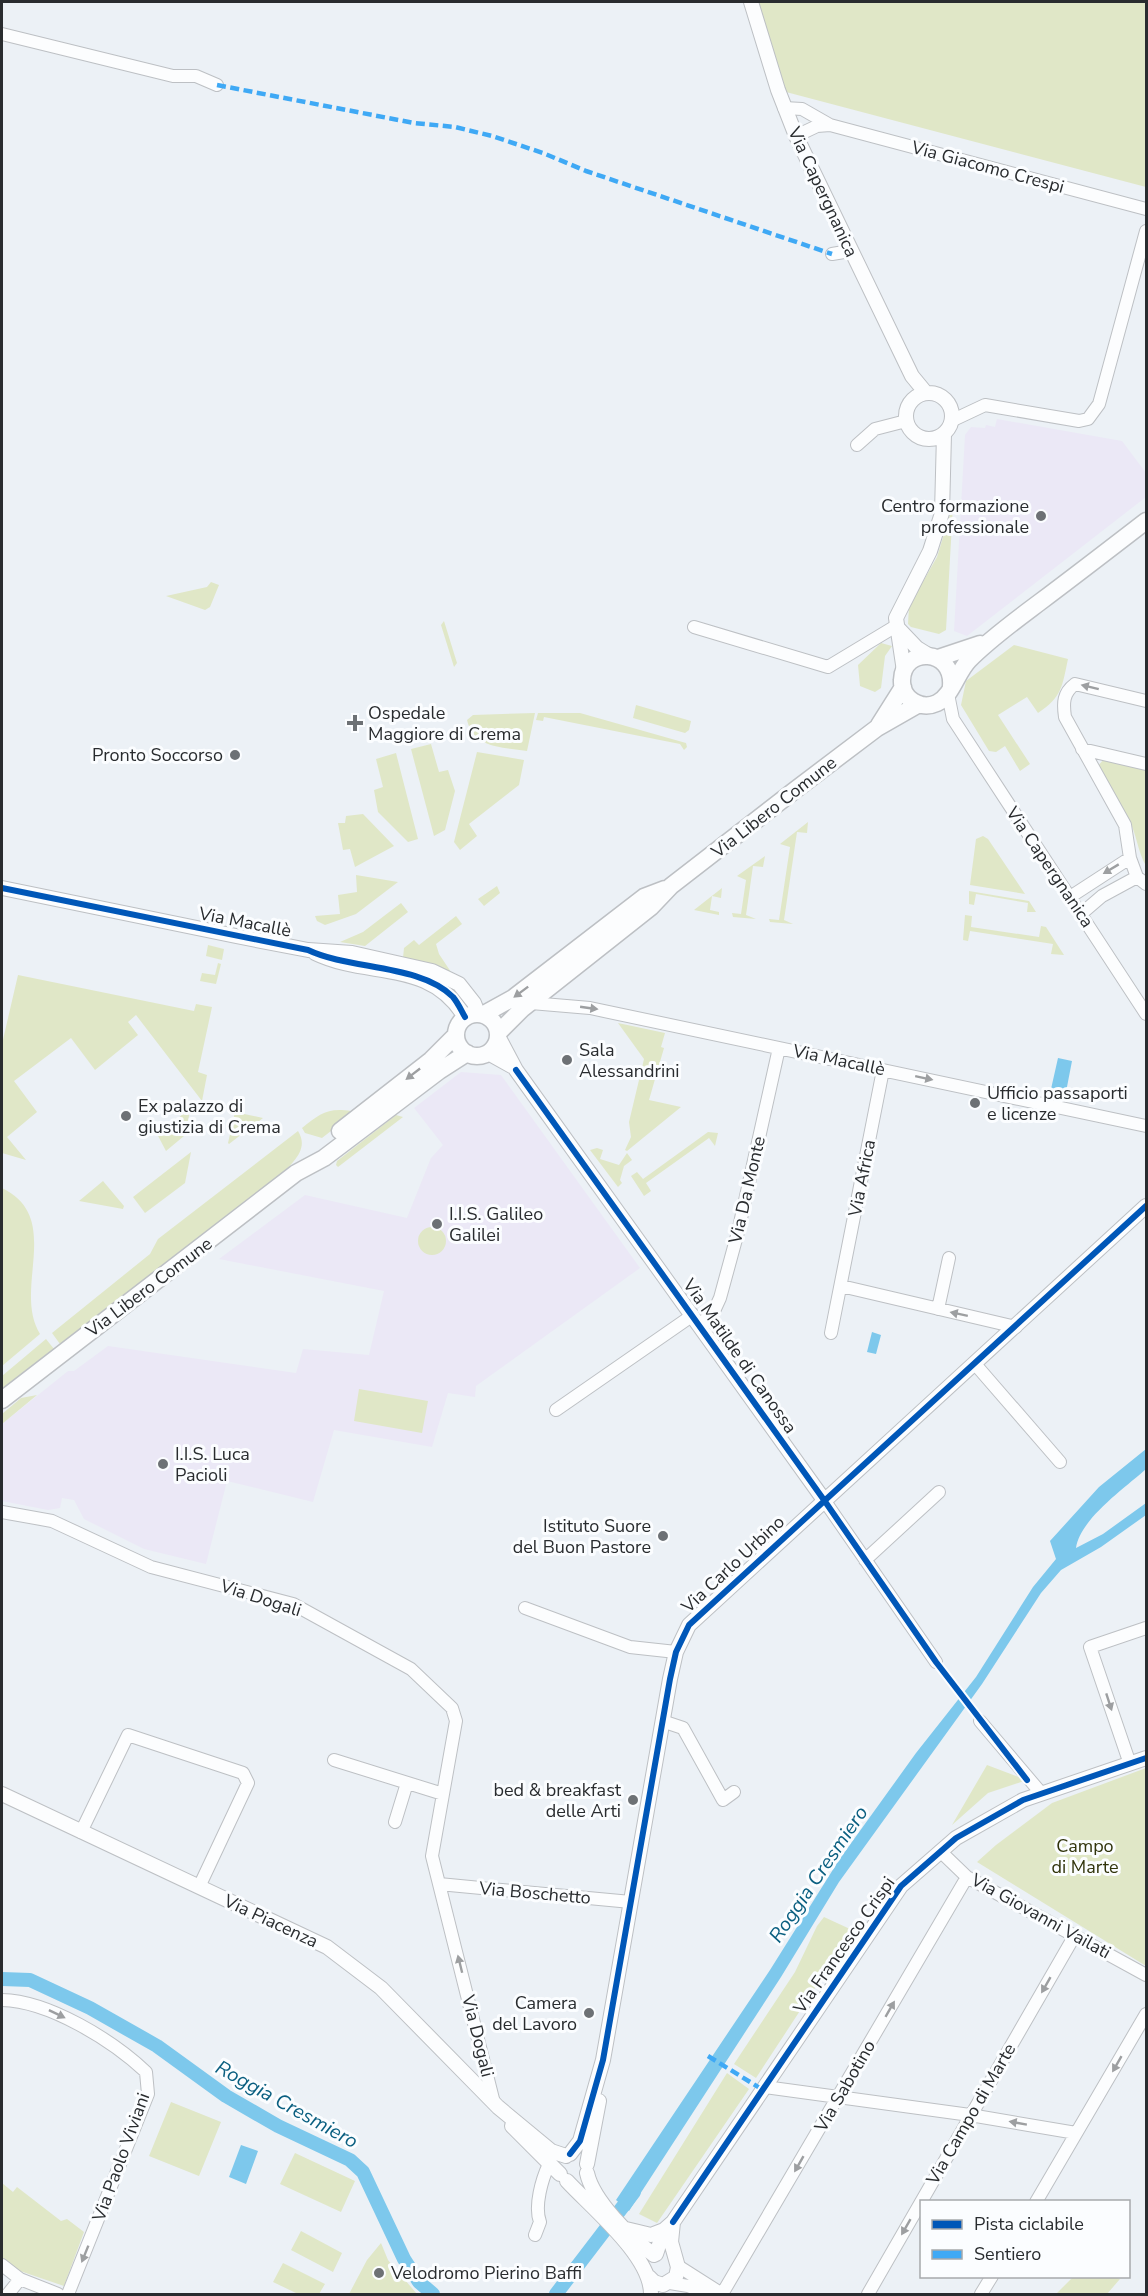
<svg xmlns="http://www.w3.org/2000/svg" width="1148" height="2296" viewBox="0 0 1148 2296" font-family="'Nunito Sans',sans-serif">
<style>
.education{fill:#ebe8f6}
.green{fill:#e0e7c7}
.water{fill:#7dc8ec}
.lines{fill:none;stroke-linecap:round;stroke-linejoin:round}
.canal{stroke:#7dc8ec;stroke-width:14}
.minor-casing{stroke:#bdc0c4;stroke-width:14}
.tertiary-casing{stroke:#bdc0c4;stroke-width:16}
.secondary-casing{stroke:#bdc0c4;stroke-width:19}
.minor{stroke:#fcfdfe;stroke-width:12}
.tertiary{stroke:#fcfdfe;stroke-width:14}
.secondary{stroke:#fcfdfe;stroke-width:16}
.quiet{stroke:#3fa9f5;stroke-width:4.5;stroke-dasharray:9 4.5;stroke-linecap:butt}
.cycleway-casing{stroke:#fbfdff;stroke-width:10}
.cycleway{stroke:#0057b8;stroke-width:6}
.oneway{fill:#9d9fa1}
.poi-dot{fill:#6d7175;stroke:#fbfdff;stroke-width:2}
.labels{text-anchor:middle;stroke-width:6;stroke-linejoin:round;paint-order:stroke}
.street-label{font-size:18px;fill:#292c2f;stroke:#fbfdff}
.poi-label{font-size:18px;fill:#292c2f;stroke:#fbfdff;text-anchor:start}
.park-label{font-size:18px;fill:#30330a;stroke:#fbfdff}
.water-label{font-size:20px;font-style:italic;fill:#0a5f80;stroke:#fbfdff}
</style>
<rect width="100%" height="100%" fill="#ecf1f6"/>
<path class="education" d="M997,419L1122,441L1146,473V497L967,636L954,631L965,435L971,427L985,428L986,425L995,427Z
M461,1072L501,1075L640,1268L476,1386L475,1397L448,1393L432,1447L334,1430L313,1502L227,1481L206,1564L144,1549L84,1519L74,1500L62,1498L60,1508L48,1510L2,1501V1424L68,1371H74L108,1346L296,1373L303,1349L369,1355L384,1291L219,1259L305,1195L407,1218L431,1158L443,1145L414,1108Z"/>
<path class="green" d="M757,2H1146V187L786,92Z
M953,505L946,630L939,634L911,627L908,624L909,606L937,557Z
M211,582L219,585L210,607L205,610L166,596L207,587Z
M444,621L457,663L454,667L441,625Z
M881,643L892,646L885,656L881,688L875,692L860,686L858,665Z
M1014,645L1068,659C1062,687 1062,697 1038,713L1027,697L998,715L1030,764L1020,771L1005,746L996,752L989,751L961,705L966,681Z
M636,705L691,721L689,730L685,733L633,718Z
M535,713L527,751C503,747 474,749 467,720L473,715Z
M538,713H580L686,743L687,747L684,750L680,744L544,717L543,721L536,720Z
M431,744L439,772L448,770L455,791L445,830L434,836L411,749Z
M477,752L524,760L519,785L469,824L477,836L460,850L454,842Z
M396,753L418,839L408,842L378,812L374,790L383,787L376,759Z
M1104,759L1146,769V866C1137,850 1137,834 1128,818C1120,803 1109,789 1100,774L1097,767Z
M363,814L394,846L355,867L350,849L343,850L338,823H345L346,816Z
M808,822L807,833L797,832L784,920L793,924L770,922L769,919L779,920L790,847L780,844Z
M983,836L988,839L1025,894L970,885L976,839Z
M765,856L763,867L753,866L746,915L756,919L733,917L732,913L741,914L746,880L737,876Z
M356,875L398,882L356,914L325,925L317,921L315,916L340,914L338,895L357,892Z
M497,886L500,893L484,906L478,899Z
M722,888L721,898L712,896L710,910L719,912V915L694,910Z
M969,891L1029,901L1036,912H1027L1028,903L976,894L974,905L969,904Z
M401,903L408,912L365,946L340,942L363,932Z
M965,915L972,916L971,927L1039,937L1041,926L1046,927L1064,955L1051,954L1053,944L970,931L968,941L963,940Z
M456,916L462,924L436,944L439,954L451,972L420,961L403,958L404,948L414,940L419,945Z
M208,945L224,949L222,960L206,956Z
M218,963L221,964L216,984L200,981L202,973L215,975Z
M18,975L194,1011L196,1004L212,1007L198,1072L207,1075L202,1101L136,1015L128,1022L138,1035L95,1070L71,1038L14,1081L37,1112L7,1137L26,1160L2,1153V1044Z
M618,1023L665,1033L661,1047L664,1048L649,1100L681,1107L627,1151L625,1150L631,1137L629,1122L644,1059Z
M422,1057L423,1059L322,1138L305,1133L302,1128C319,1114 328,1107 351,1111Z
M184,1099L191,1108L184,1136L166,1151L157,1134L163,1129L166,1132L178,1122L176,1120L183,1114L179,1109L185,1105Z
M235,1112L263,1118L229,1144L228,1143Z
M396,1115L403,1117L338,1167L336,1165L337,1161Z
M298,1131C310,1150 291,1164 279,1177L60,1344L52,1333L150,1254L158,1239Z
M708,1132L718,1133L715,1146L709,1138L646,1183L651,1191L644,1196L631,1176L637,1172L643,1179Z
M597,1148L603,1150L600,1159L619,1165L627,1153L632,1160L624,1166L620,1180L622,1183L618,1187L590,1150Z
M191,1152L185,1183L145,1213L133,1197Z
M103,1181L124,1206L123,1209L79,1201Z
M2,1188C64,1218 12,1289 40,1334L2,1366Z
M418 1241a14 14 0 1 1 28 0a14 14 0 1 1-28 0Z
M46,1339L54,1349L2,1389V1376Z
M359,1389L428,1401L422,1433L354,1421Z
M37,1395L2,1424V1414L21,1398Z
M987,1765L1027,1780L988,1793L952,1825Z
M1146,1768V1966L977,1862L996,1845L1052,1803Z
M824,1917L850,1929L845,1942L756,2078L734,2064L795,1972L817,1926Z
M727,2073L749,2089L657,2223L639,2214Z
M171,2102L221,2122L199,2176L149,2156Z
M295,2153L355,2181L341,2212L280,2184Z
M2,2183L13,2192L17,2187L61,2221L67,2219L84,2232L64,2286L17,2270L2,2258Z
M301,2231L342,2253L333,2272L291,2250Z
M381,2243L388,2260L417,2294H349L367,2260Z
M283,2263L325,2284L319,2294H298L273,2282Z
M1073,2277H1115L1120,2279L1107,2294H1056Z"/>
<path class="water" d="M1058,1058L1072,1061L1066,1092L1051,1089Z
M872,1332L881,1335L876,1354L867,1352Z
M1146,1449V1469C1125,1488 1080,1519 1076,1548L1103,1534L1146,1503V1515L1101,1547L1061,1570L1041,1593L982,1684L839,1882L781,1977L629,2211L616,2200L770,1970L839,1860L916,1753L976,1677L1033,1587L1056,1559L1050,1541L1099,1487Z
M241,2145L258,2151L246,2184L229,2177Z"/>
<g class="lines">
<path class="canal" d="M2,1979L30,1980L90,2008L157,2046L226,2096L278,2126L350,2160L363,2172L404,2259L419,2282L433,2294
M556,2294L634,2192"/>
<g class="minor-casing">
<path id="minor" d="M2,34L173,76H196L217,85
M784,108L802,109L830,125L1146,209
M796,136L817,126L830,125
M832,254L850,251
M951,421L985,405L1079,421L1088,419L1099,404L1146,231
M857,445L875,429L906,421
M694,627L828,667L896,626
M948,694L953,719L1146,1014
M1146,701L1075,684C1063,693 1063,703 1065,717L1125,825L1130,858L1137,877L1146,884
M1082,749L1146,764
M1070,897L1130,858
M1081,914L1102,896L1137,877
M531,1003L590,1008L1146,1126
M841,1286L1016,1327
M938,1309L949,1258
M700,1325L714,1311L720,1298L738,1232L779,1048
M831,1333L883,1070
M975,1364L1060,1462
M556,1410L693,1315
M824,1500L936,1662
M2,1512L52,1521L151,1567L293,1604L411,1669L452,1708L456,1721L432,1856L494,2103
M865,1560L939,1492
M525,1608L630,1647L676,1652
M662,1721L683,1728L723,1800L734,1792
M980,1721L1041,1793
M334,1760L443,1794
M1130,1764L1090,1647L1146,1628
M395,1822L407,1783
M81,1832L128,1735L243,1773L248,1783L199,1887
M940,1851L967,1877L1146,1975
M439,1884L631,1902
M2,2000C49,2001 112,2040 146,2072L148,2094L68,2294
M765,2087L970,2115L1076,2133
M1036,2202L1146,2014
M535,2235L540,2222C534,2206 542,2179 549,2164
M2,2265L20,2279L58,2294
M678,2266L722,2294
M670,2283L688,2286L707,2294
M8,2294L20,2279
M722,2294L967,1877
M868,2294L1075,1935
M981,2294L992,2276"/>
</g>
<g class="tertiary-casing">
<path id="tertiary" d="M751,2L778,90L796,136L912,376L926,393
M906 416a23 23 0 1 1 46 0a23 23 0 1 1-46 0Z
M896,626L917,648L930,656
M904,671L896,618L930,551L942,513L944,434
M2,888L236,936L308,950L352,953L432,971L459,984L474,1003L478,1013
M315,953C369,979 429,958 465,1017
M498,1036L516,1070L824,1500
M488,1053L515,1068
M2,1794L327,1947L381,1988L498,2107L551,2151L566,2156
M512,2126L560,2174
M570,2154L580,2141L603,2060L670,1679L676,1652L689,1625L1146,1206
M587,2164L599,2101
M587,2173C593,2201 631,2238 654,2255
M567,2181C593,2209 651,2256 651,2294
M626,2229L651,2235L664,2230
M656,2254L664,2230L673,2222L901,1886L956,1838L1023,1800L1146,1758
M649,2277L654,2282L663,2285L676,2277L678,2267L671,2242L673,2222"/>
</g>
<g class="secondary-casing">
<path id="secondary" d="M938,658L980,644
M951,686C954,648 903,646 902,680C901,698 920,711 937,703C952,696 957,672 969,660C991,638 1016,620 1040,602C1076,575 1111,548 1146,521
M879,725L903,687
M456 1035a21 21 0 1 1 42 0a21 21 0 1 1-42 0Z
M484,1014L513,998L644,897L665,889
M498,1033L522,1009L651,907L671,886L795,790L877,728L919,704
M340,1131L431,1060L456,1035
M2,1400L296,1173L324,1158L439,1071L467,1053"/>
</g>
<use href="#minor" class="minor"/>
<use href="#tertiary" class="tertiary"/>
<use href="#secondary" class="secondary"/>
<path class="quiet" d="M217,85L414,123L455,127L492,136L543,153L586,171L832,254
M708,2056L763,2090"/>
<g class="cycleway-casing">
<path id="cycleway" d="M2,888L308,950C350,970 420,964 453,997C458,1003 461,1010 465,1017
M516,1070L824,1500L936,1662L1027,1780
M570,2154L580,2141L603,2060L670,1679L676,1652L689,1625L1146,1206
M673,2222L901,1886L956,1838L1023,1800L1146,1758"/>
</g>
<use href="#cycleway" class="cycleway"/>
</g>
<defs><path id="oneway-solid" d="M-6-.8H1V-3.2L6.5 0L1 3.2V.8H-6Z" transform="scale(1.5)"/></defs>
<g class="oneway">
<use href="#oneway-solid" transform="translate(1090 687) rotate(-166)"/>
<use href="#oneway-solid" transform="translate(1111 869) rotate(149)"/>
<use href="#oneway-solid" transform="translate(521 992) rotate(143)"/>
<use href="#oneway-solid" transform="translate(589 1008) rotate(8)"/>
<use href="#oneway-solid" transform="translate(413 1074) rotate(142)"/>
<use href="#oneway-solid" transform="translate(924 1078) rotate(12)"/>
<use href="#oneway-solid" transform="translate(959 1314) rotate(-168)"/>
<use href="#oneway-solid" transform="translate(1109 1702) rotate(72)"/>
<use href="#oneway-solid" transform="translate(460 1964) rotate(-104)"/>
<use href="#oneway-solid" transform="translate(1046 1985) rotate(120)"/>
<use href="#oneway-solid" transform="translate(890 2009) rotate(-60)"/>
<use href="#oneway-solid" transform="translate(57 2014) rotate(26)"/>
<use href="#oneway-solid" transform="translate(1117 2064) rotate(120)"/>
<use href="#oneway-solid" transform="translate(1018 2123) rotate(-170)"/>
<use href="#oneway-solid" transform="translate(799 2164) rotate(120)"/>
<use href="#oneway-solid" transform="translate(906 2227) rotate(120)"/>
<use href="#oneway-solid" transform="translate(85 2254) rotate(112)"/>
</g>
<g class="poi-dot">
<circle cx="1041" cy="516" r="6"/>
<path d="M352 714h6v6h6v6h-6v6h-6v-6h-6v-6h6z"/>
<circle cx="235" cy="755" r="6"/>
<circle cx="567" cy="1060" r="6"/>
<circle cx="975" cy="1103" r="6"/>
<circle cx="126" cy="1116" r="6"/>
<circle cx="437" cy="1224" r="6"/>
<circle cx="163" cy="1464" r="6"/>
<circle cx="663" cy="1536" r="6"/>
<circle cx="633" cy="1800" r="6"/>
<circle cx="589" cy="2013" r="6"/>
<circle cx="379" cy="2273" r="6"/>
</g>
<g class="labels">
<g class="street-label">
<text transform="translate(988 167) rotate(15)" y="6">Via Giacomo Crespi</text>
<text transform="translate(823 192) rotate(65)" y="6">Via Capergnanica</text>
<text transform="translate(774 807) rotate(-38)" y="6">Via Libero Comune</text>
<text transform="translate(1050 867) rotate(56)" y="6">Via Capergnanica</text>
<text transform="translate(245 922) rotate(11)" y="6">Via Macallè</text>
<text transform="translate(839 1060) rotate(12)" y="6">Via Macallè</text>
<text transform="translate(862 1178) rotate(-79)" y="6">Via Africa</text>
<text transform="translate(747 1190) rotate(-77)" y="6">Via Da Monte</text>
<text transform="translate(149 1287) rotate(-37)" y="6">Via Libero Comune</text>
<text transform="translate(740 1356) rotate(55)" y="6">Via Matilde di Canossa</text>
<text transform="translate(733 1564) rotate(-43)" y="6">Via Carlo Urbino</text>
<text transform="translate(261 1598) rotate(18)" y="6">Via Dogali</text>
<text transform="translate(535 1893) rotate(5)" y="6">Via Boschetto</text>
<text transform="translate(1041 1916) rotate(29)" y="6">Via Giovanni Vailati</text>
<text transform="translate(271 1921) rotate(25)" y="6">Via Piacenza</text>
<text transform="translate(844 1945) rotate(-55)" y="6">Via Francesco Crispi</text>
<text transform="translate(478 2036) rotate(76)" y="6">Via Dogali</text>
<text transform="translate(845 2086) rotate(-60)" y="6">Via Sabotino</text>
<text transform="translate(971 2114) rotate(-60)" y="6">Via Campo di Marte</text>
<text transform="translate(121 2157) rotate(-70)" y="6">Via Paolo Viviani</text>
</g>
<g class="poi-label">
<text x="1029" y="512" text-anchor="end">Centro formazione<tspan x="1029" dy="21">professionale</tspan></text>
<text x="368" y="719">Ospedale<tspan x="368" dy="21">Maggiore di Crema</tspan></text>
<text x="223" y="761" text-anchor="end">Pronto Soccorso</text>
<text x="579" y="1056">Sala<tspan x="579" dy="21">Alessandrini</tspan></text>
<text x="987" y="1099">Ufficio passaporti<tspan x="987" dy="21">e licenze</tspan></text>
<text x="138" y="1112">Ex palazzo di<tspan x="138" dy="21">giustizia di Crema</tspan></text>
<text x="449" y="1220">I.I.S. Galileo<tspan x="449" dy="21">Galilei</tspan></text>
<text x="175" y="1460">I.I.S. Luca<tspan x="175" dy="21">Pacioli</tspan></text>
<text x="651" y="1532" text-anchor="end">Istituto Suore<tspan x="651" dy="21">del Buon Pastore</tspan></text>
<text x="621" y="1796" text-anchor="end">bed &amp; breakfast<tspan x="621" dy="21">delle Arti</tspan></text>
<text x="577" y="2009" text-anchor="end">Camera<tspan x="577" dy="21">del Lavoro</tspan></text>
<text x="391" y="2279">Velodromo Pierino Baffi</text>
</g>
<g class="park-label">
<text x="1085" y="1852">Campo<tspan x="1085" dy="21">di Marte</tspan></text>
</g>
<g class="water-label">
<text transform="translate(818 1874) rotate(-56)" y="7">Roggia Cresmiero</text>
<text transform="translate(287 2104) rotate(29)" y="7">Roggia Cresmiero</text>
</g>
</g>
<rect width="1148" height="2296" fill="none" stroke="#292c2f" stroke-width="6"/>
<rect x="920" y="2200" width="210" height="78" fill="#fbfdff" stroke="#a7a9ac" stroke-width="1.5"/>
<rect x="932" y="2220" width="30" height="9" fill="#0057b8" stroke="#a7a9ac" stroke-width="1.5"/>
<text x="974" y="2230" font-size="18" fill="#292c2f">Pista ciclabile</text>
<rect x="932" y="2250" width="30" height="9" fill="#3fa9f5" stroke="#a7a9ac" stroke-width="1.5"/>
<text x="974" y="2260" font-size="18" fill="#292c2f">Sentiero</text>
</svg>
